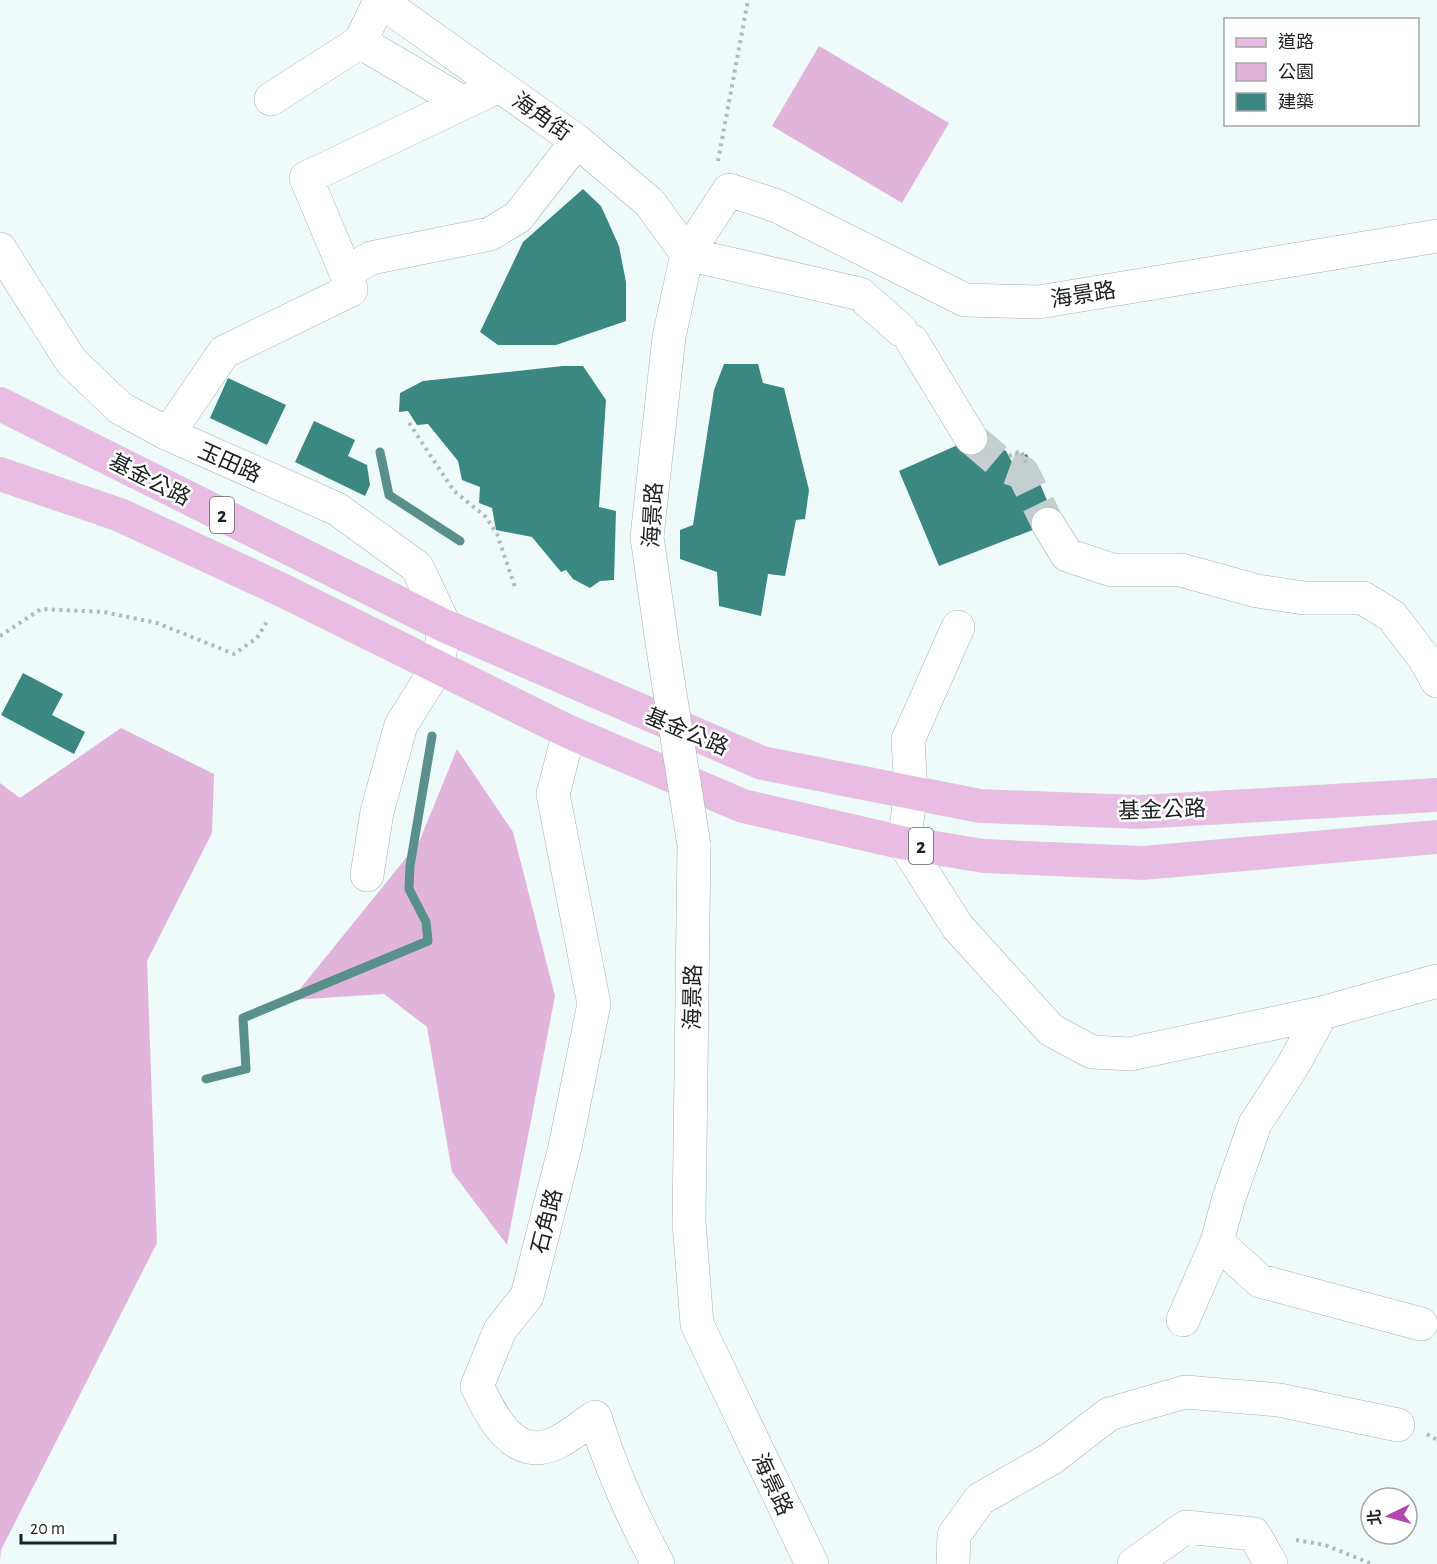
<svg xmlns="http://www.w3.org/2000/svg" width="1437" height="1564" viewBox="0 0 1437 1564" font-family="'Alegreya Sans','Noto Sans TC',sans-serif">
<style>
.green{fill:#e1b4dc}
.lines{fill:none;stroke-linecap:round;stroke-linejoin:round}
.stream{stroke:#59908b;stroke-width:9}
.building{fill:#3b8883}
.minor-tunnel{stroke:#c5cfcf;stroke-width:33;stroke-dasharray:33 16;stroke-linecap:butt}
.minor-casing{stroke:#a6b2b0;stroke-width:34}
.major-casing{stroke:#d6d7d7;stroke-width:34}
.path{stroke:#b0bab9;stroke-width:4;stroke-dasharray:3 4.5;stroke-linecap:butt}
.minor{stroke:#fff;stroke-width:33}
.major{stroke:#e8bce3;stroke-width:33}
.minor-bridge-casing{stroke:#a6b2b0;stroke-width:34;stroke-linecap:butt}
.minor-bridge{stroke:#fff;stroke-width:33}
.labels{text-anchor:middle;stroke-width:5;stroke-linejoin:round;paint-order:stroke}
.shield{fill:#fff;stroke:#616464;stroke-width:1.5}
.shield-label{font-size:21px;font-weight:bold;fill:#1d2121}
.street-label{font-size:22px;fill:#1d2121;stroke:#fff}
</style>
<rect width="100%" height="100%" fill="#effbfa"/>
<path class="green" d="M819,46L949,123L902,203L772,126Z
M121,728L214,774L212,833L147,961L157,1243L1,1550L0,1561V783L20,798Z
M457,749L513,832L555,996L507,1245L452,1172L427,1027L384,994L291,1000L419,842Z"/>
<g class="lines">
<path class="stream" d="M380,452L389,495L460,541
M206,1079L246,1069L243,1018L428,941L426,922L409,889L410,866L432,736"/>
</g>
<path class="building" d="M583,189L601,206L619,246L626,282V321L556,345H498L480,332L523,242Z
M724,364H758L763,383L784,388L809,490L805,519L796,520L785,576L768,574L761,616L719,606L717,572L680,559V530L693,525L714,390Z
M563,366H583L606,400L599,507L616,511L614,580L600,581L590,588L573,579L566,570L561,572L532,537L496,530L492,508L479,503L480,487L462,480L458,461L428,424L417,425L408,411L399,412L400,393L423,381Z
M228,378L286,405L267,445L210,418Z
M314,421L355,440L348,456L367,465L370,485L365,496L295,462Z
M978,436L1006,451L1012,462L1027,454L1056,521L939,566L899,471Z
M23,673L63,694L52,715L85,732L74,754L1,715Z"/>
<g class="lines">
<path class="minor-tunnel" d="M971,438L1004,466L1023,473L1048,524"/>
<g class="minor-casing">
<path id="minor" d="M379,0L577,141L650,203L687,254L860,294L901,330
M360,42L462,102
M271,99L360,42L380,1
M0,249L71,361L120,408L168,434L337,509L417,567L445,626L437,668L401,725L377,812L367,875
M346,273L306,178L499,86
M912,341L971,438
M168,434L224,352L351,290L346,273L371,258L490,234L518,217L577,141
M1048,524L1067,555L1112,570H1181L1257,591L1304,598H1363L1392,616L1424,658L1437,681
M958,627L908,740L911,791L904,843L957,926L1051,1030L1092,1052L1130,1054L1322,1013L1437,981
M663,649L647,537L669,337L687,254L729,190L777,206L965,300L1039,302L1437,236
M569,732L553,794L594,1004L565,1147L527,1296L500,1330L477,1386C492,1417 514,1463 556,1443C569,1437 582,1426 595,1417C611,1469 632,1516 658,1564
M694,845L689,1222L697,1324L812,1564
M1217,1242L1260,1281L1421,1324
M1183,1320L1217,1242L1228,1201L1255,1124L1292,1067L1322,1013
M953,1564L954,1535L980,1499L1052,1458L1109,1414L1185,1392L1279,1400L1398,1425
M1134,1564L1186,1527L1254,1534L1271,1564"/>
</g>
<g class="major-casing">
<path id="major" d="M0,404L445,626L762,763L980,806L1139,812L1437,795
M0,474L120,515L284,591L569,732L743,806L904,843L984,856L1143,863L1437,837"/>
</g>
<path class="path" d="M718,161L748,0
M409,423L454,491L486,517L497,534L516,590
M1009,456L1021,451L1026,463
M0,636L41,609L104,612L157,623L234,654L257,638L268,620
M1427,1434L1437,1440
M1296,1540L1325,1545L1372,1564"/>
<use href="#minor" class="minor"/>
<use href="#major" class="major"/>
<g class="minor-bridge-casing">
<path id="minor-bridge" d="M663,649L694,845"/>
</g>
<use href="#minor-bridge" class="minor-bridge"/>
</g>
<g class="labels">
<g class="shield">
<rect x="210" y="497" width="24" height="36" rx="4.5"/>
<rect x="909" y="828" width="24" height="36" rx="4.5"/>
</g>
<g class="shield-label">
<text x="222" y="522">2</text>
<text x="921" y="853">2</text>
</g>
<g class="street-label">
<text transform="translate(542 116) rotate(35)" y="8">海角街</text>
<text transform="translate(1083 294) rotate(-9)" y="8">海景路</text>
<text transform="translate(230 462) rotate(24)" y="8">玉田路</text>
<text transform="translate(150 479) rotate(27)" y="8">基金公路</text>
<text transform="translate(652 515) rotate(-87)" y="8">海景路</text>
<text transform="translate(687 731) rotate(23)" y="8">基金公路</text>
<text transform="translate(1162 809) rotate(-2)" y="8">基金公路</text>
<text transform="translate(692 997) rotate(-89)" y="8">海景路</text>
<text transform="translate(546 1221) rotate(-76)" y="8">石角路</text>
<text transform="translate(773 1484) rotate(65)" y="8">海景路</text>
</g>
</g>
<rect x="1224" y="18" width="195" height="108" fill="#ffffff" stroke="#a5a6a6" stroke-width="1.5"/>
<rect x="1236" y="38" width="30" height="9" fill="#e8bce3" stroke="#a5a6a6" stroke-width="1.5"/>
<text x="1278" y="48" font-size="18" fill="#1d2121">道路</text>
<rect x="1236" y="63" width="30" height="18" fill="#e1b4dc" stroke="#a5a6a6" stroke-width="1.5"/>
<text x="1278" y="78" font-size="18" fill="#1d2121">公園</text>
<rect x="1236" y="93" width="30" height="18" fill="#3b8883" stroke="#a5a6a6" stroke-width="1.5"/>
<text x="1278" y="108" font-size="18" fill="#1d2121">建築</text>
<g transform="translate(1389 1516) rotate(265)"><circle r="28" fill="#ffffff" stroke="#a5a6a6" stroke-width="1.5"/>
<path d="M0-4.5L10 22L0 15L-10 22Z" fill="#b148aa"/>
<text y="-9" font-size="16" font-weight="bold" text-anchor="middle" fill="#1d2121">北</text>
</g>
<path d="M21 1534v9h94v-9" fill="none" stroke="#1d2121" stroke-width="3"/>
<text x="30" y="1534" font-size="18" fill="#1d2121" stroke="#ffffff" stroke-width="4.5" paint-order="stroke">20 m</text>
</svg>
